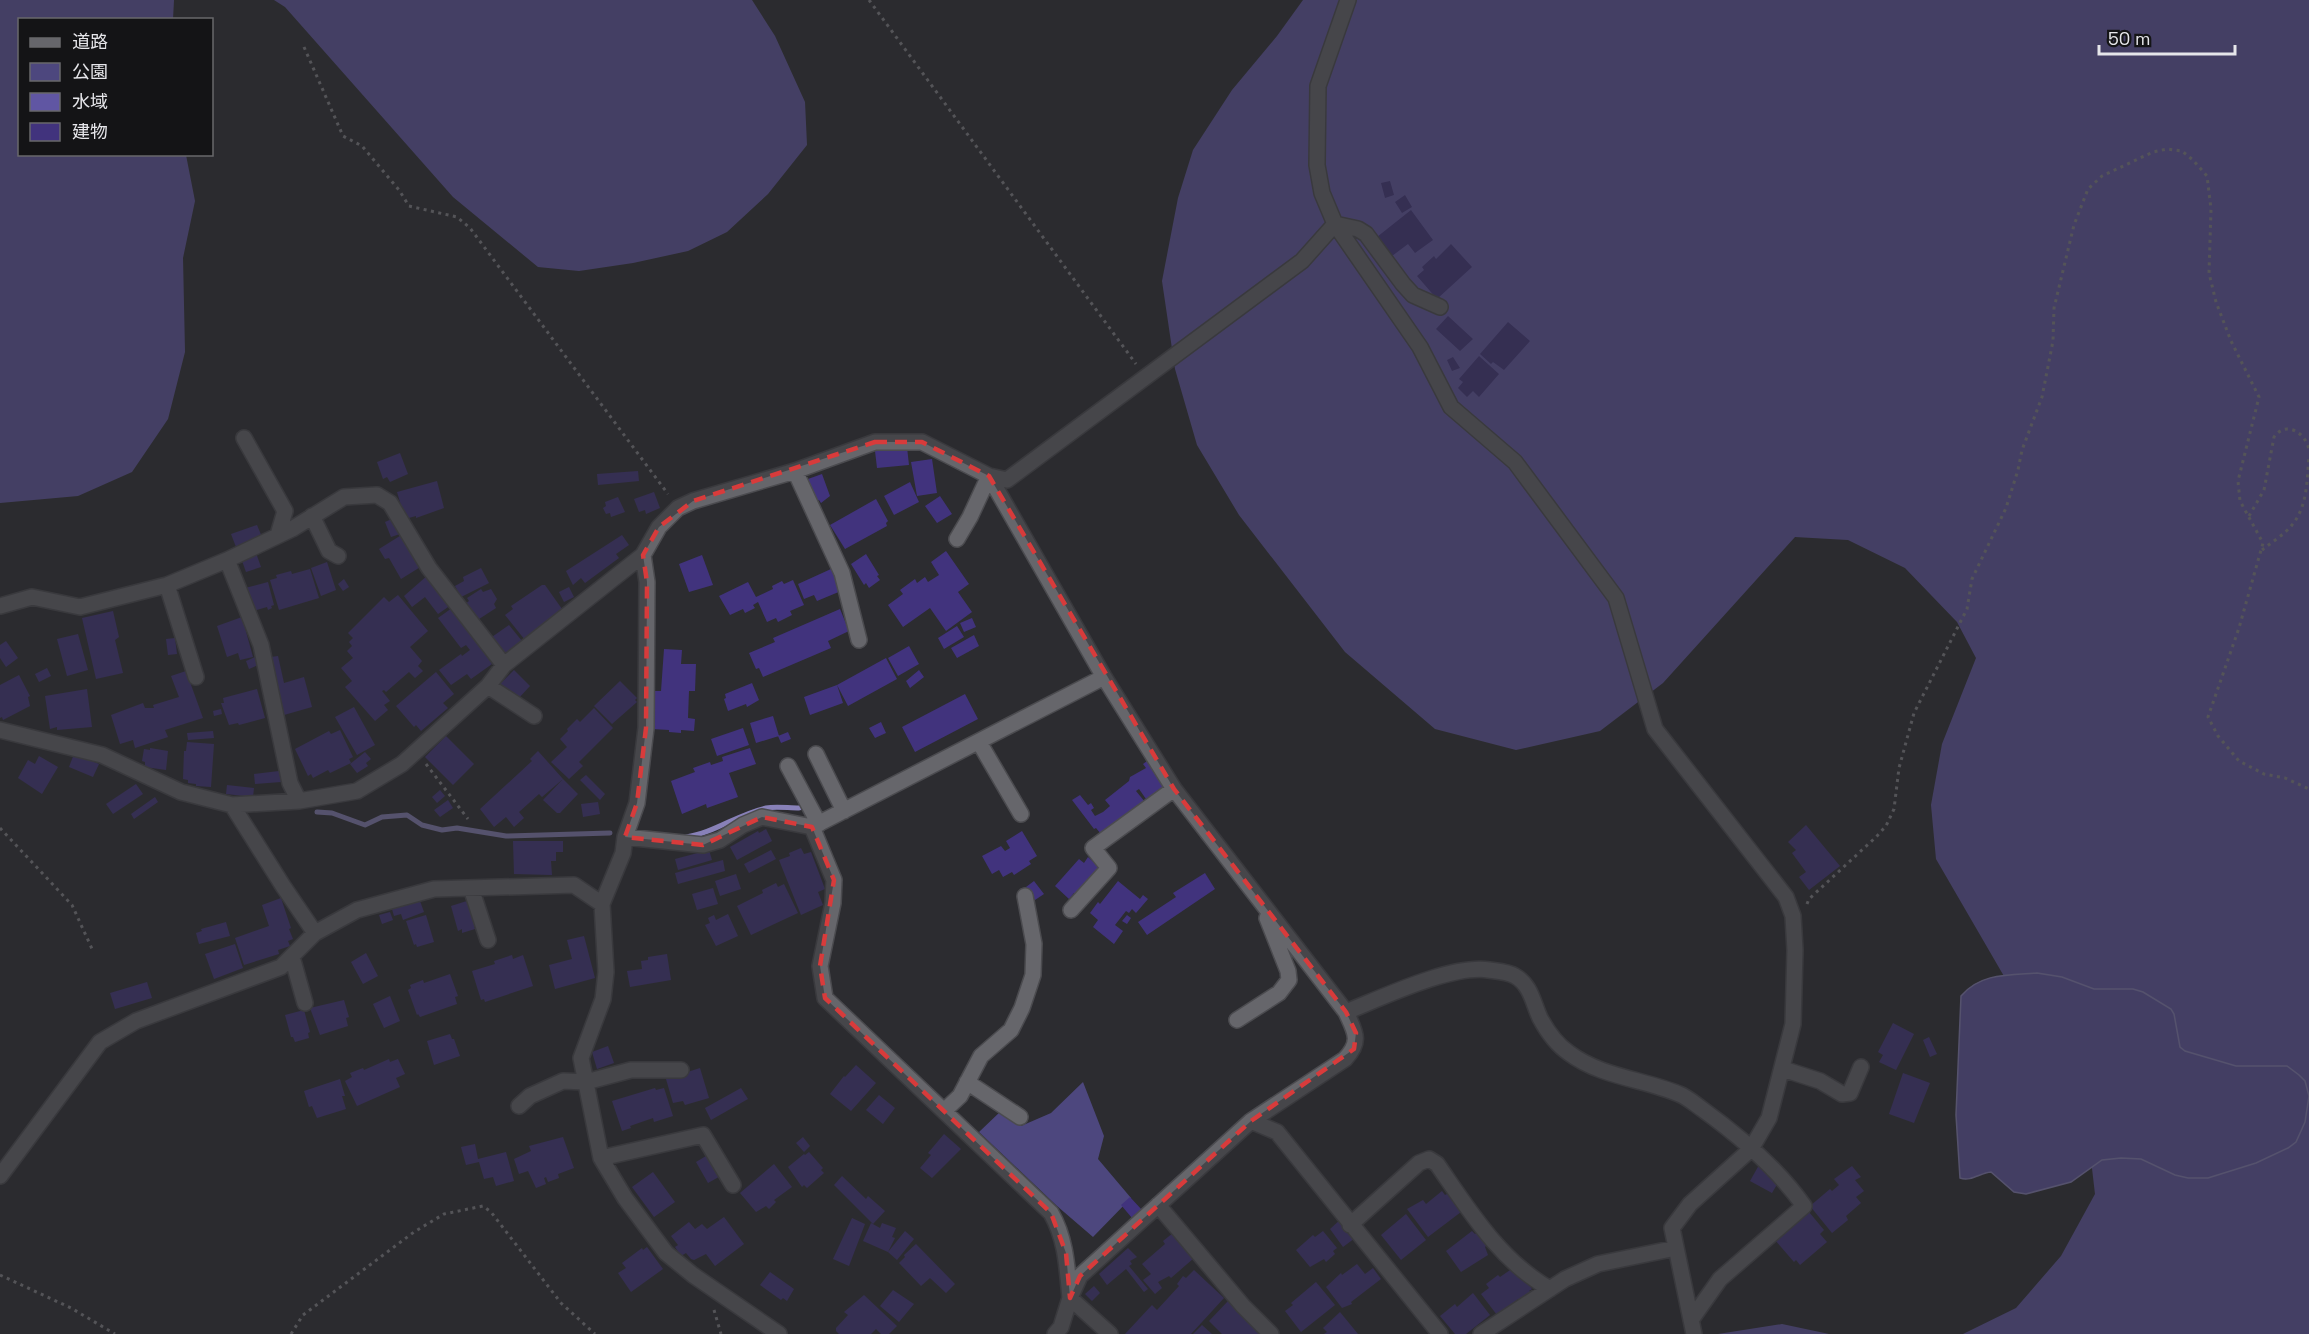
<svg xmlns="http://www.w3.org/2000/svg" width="2309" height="1334" viewBox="0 0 2309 1334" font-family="'Space Grotesk','Noto Sans JP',sans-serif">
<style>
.green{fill:#4d477e}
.forest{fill:#6358a5}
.water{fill:#6056a3;stroke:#8881b8;stroke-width:1.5}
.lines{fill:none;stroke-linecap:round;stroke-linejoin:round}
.stream{stroke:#8881b8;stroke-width:5}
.building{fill:#41337d}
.minor-casing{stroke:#4b4b4f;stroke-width:18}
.path{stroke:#858589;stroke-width:3;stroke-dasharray:3 4.5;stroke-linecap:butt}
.minor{stroke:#66666b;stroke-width:15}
.marked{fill:none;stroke:#d83b3b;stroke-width:4.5;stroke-dasharray:12 8;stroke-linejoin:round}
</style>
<rect width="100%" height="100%" fill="#2c2c30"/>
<path class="green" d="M1083,1082L1104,1136L1098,1159L1131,1198L1093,1237L1057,1206L979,1132L1001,1111L1021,1126L1051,1113Z"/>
<path class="forest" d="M0,0H174L173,19L20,20V154L186,155L195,201L183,258L185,352L168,419L132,472L78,496L0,503Z
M274,0H752L775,36L805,102L807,145L768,194L727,232L688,251L633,263L579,271L538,267L453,197L285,7Z
M1303,0H2309V1334H1963L2016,1308L2061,1256L2095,1194L2088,1134L2012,990L1936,859L1931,805L1942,744L1976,658L1957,622L1905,568L1848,540L1795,537L1663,683L1600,731L1516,750L1435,729L1345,652L1239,515L1197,445L1175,369L1162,281L1178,198L1193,150L1232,90L1277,36Z
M1782,1324L1829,1334H1718Z"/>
<path class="water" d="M2037,973L2062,977L2094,989H2133L2143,992L2171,1009L2174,1014L2180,1047L2185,1051L2236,1066H2287L2299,1075L2305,1081L2309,1096L2305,1122L2296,1142L2288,1148L2256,1163L2208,1178H2188L2175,1175L2141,1159L2121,1158L2102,1160L2071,1182L2026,1194L2014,1192L1991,1172C1980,1173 1971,1182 1960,1178L1956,1115L1961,996C1980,973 2009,975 2037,973Z"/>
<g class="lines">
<path class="stream" d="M317,812L332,813L365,825L382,817L407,815L422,825L442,830L457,828L506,836L610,833
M686,837C714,833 738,814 766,808C776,806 788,808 799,808"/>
</g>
<path class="building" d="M1390,181L1394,195L1385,198L1381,183Z
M1405,195L1412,207L1402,213L1395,202Z
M1411,210L1433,240L1415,253L1408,244L1392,256L1377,237Z
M1451,244L1472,267L1437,299L1417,276L1424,270L1422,267L1434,256L1436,259Z
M1448,316L1473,339L1460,351L1436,329Z
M1508,322L1530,341L1504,370L1493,362L1491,364L1480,354Z
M1479,356L1499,374L1479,397L1473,391L1467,397L1458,388L1463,382L1459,379Z
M1453,357L1460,368L1452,371L1447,360Z
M907,447L909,465L877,468L875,451Z
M400,453L408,474L390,482L387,477L383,479L377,462Z
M932,459L937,493L917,496L911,462Z
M638,471L639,481L598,485L597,474Z
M822,474L830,496L821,503L819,500L816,501L808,479Z
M437,481L444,508L416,518V516L405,519L397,492Z
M910,482L919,502L894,515L884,496Z
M654,492L660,508L646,514L645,510L639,512L634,499Z
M940,496L952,514L937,523L925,506Z
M618,497L625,512L611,517L610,513L606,514L603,508L606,506L605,502Z
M876,499L888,521L886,523L887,526L845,549L830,525Z
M394,518L400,534L391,537L385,522Z
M257,525L262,537L236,547L231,534Z
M403,534L422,566L401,579L389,558L385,559L379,549Z
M622,535L629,545L616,554L619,558L585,583L581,578L573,585L566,571Z
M946,551L969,584L958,592L972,612L946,631L930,608L903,627L888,605L903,594L900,590L915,579L917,583L925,577L928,582L939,575L931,562Z
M256,553L261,567L246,572L241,558Z
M866,554L879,575L877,576L880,580L869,588L866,583L864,585L851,564Z
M702,555L713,585L689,592L679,564Z
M327,562L336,590L321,596L311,568Z
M481,568L489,583L461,597L455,586L464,581L463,577Z
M310,569L319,598L279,610L270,580L277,578L276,575L291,571L292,574Z
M831,569L841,591L817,601L814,595L804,599L798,584Z
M428,575L451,605L438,614L425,597L412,607L404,596Z
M344,579L349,587L343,591L338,584Z
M793,580L804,605L790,611L792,615L778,622L776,618L767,622L758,602L753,605L755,608L745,613L743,609L730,615L719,596L748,582L756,597L773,589L772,586L782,581L784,584Z
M268,582L274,605L271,606L272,608L268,610L267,607L253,611L245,588Z
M542,585H545L562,609L525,640L505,615L513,609L511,606Z
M569,587L574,597L564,602L559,592Z
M481,589L483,592L491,589L497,599L494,604L496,608L476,621L465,604L469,601L467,598Z
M398,595L428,631L410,647L422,661L418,666L423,671L415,678L409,672L386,692L384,690L382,691L390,701L384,705L388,710L375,721L345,687L352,681L341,668L353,658L347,651L352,646L349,642L353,638L348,633L384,597L389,602Z
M452,608L492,664L471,679L467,674L451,685L439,670L461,654L462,656L470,650L466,645L461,648L438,618Z
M840,609L849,631L828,641L831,648L763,677L759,668L756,669L749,653L775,642L773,638Z
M113,611L119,637L115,640L123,673L96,679L82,618Z
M242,617L253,657L240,660L238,653L227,657L217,626Z
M972,618L976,627L964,632L960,623Z
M509,625L522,641L501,656L489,639Z
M957,626L964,637L944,649L938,638Z
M78,634L88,670L67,676L57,639Z
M974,635L979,646L957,658L951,648Z
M175,638L177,654L168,655L166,639Z
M6,641L18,658L6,667L0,658V645Z
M909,646L919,664L898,676L888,658Z
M664,649L682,650L681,664H696L695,691H689L688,718L695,719L694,731L681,730V733L669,732V730L652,729L653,691H661Z
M278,656L284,683L304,677L312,707L284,715L271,657Z
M255,657L258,665L249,669L246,661Z
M886,658L897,679L848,706L837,685Z
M47,668L51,676L39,682L35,674Z
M514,670L530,686L517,700L500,684Z
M919,670L924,677L910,688L906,681Z
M186,671L203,718L165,730L168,737L135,748L133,740L120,744L111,715L143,703L145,708H154L153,705L179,697L171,676Z
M436,672L454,694L443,703L448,708L421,731L416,725L414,727L396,706Z
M19,675L30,696L28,697L30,706L3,720L2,717L0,718V685Z
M620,681L637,698L635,700L637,702L612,724L594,706Z
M752,683L759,700L747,707L746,704L728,711L724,699L726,698L725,694Z
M837,685L843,703L810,715L804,697Z
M87,689L92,727L57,730V727L50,729L45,696Z
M257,689L265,718L239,725L238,723L229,725L221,703H224L223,698Z
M965,694L978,719L915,752L902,727Z
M354,707L375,745L357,755L335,717Z
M594,708L613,728L579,762L583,766L569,779L551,762L567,747L560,739L568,731L567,729L577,719L580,722Z
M221,709L222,714L214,716L213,711Z
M773,716L779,736L756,743L750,723Z
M881,722L886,733L875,738L869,728Z
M743,728L749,745L717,756L711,739Z
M340,730L353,757L349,759L351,763L330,773L328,770L313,778L311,774L308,776L295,749L329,731L331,734Z
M213,731L214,738L188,740L187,733Z
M788,732L791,739L781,743L778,736Z
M446,736L474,764L453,785L425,757Z
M187,742L214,744L211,787L196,786V784L188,783V780L183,779L184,751H186Z
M150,748L168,751L166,770L145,767V762L142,761L144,749L150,750Z
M750,748L756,764L729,773L738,797L707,808L706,804L682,814L671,781L695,772L693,768L710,762L711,765L723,761L722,757Z
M538,751L563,779L542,797L539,794L519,812L524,818L514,827L506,817L494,827L480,809L532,761L530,759Z
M365,752L371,759L366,763L368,766L357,773L350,764Z
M74,754L99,764L93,777L69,767Z
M39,756L58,767L42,794L18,778L28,760L35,764Z
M1147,761L1165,787L1146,799L1139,789L1136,791L1145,802L1101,834L1096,828L1094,829L1072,800L1080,795L1088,805L1091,803L1094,808L1091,810L1095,816L1103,812L1110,806L1105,800L1129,781L1130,777L1146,768L1143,764Z
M279,771L281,782L255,784L254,774Z
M586,775L605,794L600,800L580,780Z
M563,779L578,794L560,813H557L543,800Z
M136,784L143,794L113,814L106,804Z
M227,785L254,788L253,797L226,794Z
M440,790L445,796L437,803L432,797Z
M155,797L158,802L134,819L131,814Z
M448,800L453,808L440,817L434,810Z
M598,802L600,814L583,817L581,804Z
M1806,825L1840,866L1809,890L1799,877L1806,872L1792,853L1796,850L1788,842Z
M766,829L772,841L737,860L730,847L758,831L759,833Z
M1022,831L1037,856L1029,861L1031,864L1014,875L1012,872L1003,877L999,870L992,874L982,856L1001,846L1005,851L1010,848L1006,841Z
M513,841H563V852H556V861H551L552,875L514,874Z
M801,848L804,854L811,852L825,889L818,892L823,905L801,915L779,860L790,856L789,853Z
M709,850L712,860L678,870L675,859Z
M771,850L776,859L749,873L744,864Z
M1088,857L1100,868L1076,895L1074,893L1069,899L1055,886L1079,859L1084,863Z
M723,860L725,871L678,884L675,873Z
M1205,873L1215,889L1147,935L1138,922L1176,897L1173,893Z
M736,874L741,889L720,896L715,881Z
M1034,881L1044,894L1035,900L1026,887Z
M1118,881L1140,899L1143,895L1148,899L1136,913L1132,909L1129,913L1126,911L1115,925L1123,931L1114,944L1093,927L1098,920L1090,913L1098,902L1100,904Z
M776,883L778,887L784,884L798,913L751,935L737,906L763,893L762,890Z
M713,888L718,904L697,910L692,894Z
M281,898L291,928L289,929L293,939L288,941L290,946L278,950L279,954L244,965L235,938L269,926L262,905Z
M470,900L477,925L474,926L475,929L462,933V929L458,931L451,906Z
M420,901L424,912L403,920L401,914L394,916L392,909Z
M390,912L393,920L382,924L379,915Z
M728,914L738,936L716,946L705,925L710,923L708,918L714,915L716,920Z
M426,915L434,942L417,947L416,944L414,945L406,921Z
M1127,915L1131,918L1127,924L1122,921Z
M226,922L230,936L199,944L196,933L202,931L201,929Z
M584,936L595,978L555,989L549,965L572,959L567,940Z
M235,944L243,968L214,979L205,954Z
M366,953L378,976L363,984L351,962Z
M667,954L671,980L630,987L627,971L642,969L641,961L648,960V957Z
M512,955L513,959L523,955L533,986L485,1002L484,999L481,1000L472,971L495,964L494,961Z
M450,974L458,996L455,997L457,1004L420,1017L418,1014L417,1015L408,990L411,988L410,985L423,980L424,983Z
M147,982L152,998L115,1009L110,993Z
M390,996L400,1021L384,1028L373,1004Z
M344,1000L349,1017L346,1018L348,1026L320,1035L310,1008Z
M304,1010L310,1032L308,1033L309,1038L295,1042L293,1037H291L285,1015Z
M1893,1023L1914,1034L1896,1070L1879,1062L1883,1055L1878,1052Z
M450,1034L452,1039H454L460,1056L434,1065L427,1041Z
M1929,1037L1937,1054L1930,1057L1923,1040Z
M608,1046L614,1063L597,1069L592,1052Z
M389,1059L390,1062L398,1059L405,1074L396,1078L400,1087L357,1106L345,1081L352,1077L350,1073L363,1068L364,1070Z
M856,1065L876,1083L851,1111L830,1094L844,1076L845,1077Z
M700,1068L709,1098L685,1105L683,1101L673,1103L666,1079Z
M1903,1073L1930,1083L1914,1123L1889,1114Z
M340,1079L345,1096H342L346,1109L317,1118L312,1106L309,1107L304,1091Z
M655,1088L656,1090L664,1088L673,1116L654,1122L653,1118L630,1126L631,1128L622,1131L612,1101Z
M741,1088L748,1099L711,1120L705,1108Z
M879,1095L895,1108L883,1124L866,1110Z
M944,1134L961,1149L932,1178L920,1168L931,1155L928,1153Z
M563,1137L574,1168L558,1174L559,1178L548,1182L546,1177L544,1178L546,1184L536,1188L528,1171L519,1174L514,1159L531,1151L529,1146Z
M803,1137L810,1146L804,1152L796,1143Z
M475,1144L478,1159L506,1152L514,1181L496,1186L493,1177L484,1179L479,1162L466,1165L461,1147Z
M809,1152L823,1168L821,1170L824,1173L807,1188L804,1185L802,1187L788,1167L804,1154L805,1155Z
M711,1153L724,1174L708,1183L696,1162Z
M774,1164L792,1187L774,1200L776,1202L769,1209L766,1206L756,1212L740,1193Z
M1759,1165L1779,1181L1772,1193L1750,1181Z
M1852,1166L1861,1177L1855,1180L1864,1191L1856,1197L1861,1203L1846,1216L1848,1220L1832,1233L1810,1206L1830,1189L1832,1191L1839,1185L1834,1179Z
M653,1172L675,1202L654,1217L632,1187Z
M842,1176L866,1199L868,1196L885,1211L873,1224L834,1185Z
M1442,1191L1445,1195L1447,1194L1461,1212L1428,1237L1407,1209L1423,1200L1426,1204Z
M1130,1197L1142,1210L1132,1218L1121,1205Z
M1809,1212L1824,1230L1820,1234L1827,1242L1800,1265L1796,1260L1794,1262L1775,1240Z
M1406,1214L1426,1240L1401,1260L1381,1235Z
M724,1217L744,1244L715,1266L706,1254L694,1260L691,1259L686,1253L681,1256L675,1247L678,1245L671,1236L689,1222L695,1229L702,1224L707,1229Z
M852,1218L865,1224L849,1266L833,1259Z
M1341,1219L1355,1238L1343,1247L1330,1229Z
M871,1223L880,1228L882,1223L896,1228L892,1237L895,1238L888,1252L863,1241Z
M905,1231L914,1239L897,1260L888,1252Z
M1323,1231L1337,1248L1333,1251L1335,1254L1326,1262L1324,1259L1310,1267L1296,1250L1313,1235L1315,1237Z
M1472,1231L1475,1234L1478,1232L1487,1245L1485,1247L1488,1255L1461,1272L1446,1251Z
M1173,1233L1194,1258L1171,1278L1169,1276L1158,1282L1162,1288L1155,1294L1143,1280L1151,1274L1142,1264L1165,1244L1163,1241Z
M916,1244L955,1284L946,1293L930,1278L921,1286L899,1263L905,1257L904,1255Z
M647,1247L663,1269L631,1292L618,1273L626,1268L622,1263L642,1248L643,1250Z
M1128,1248L1137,1257L1130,1261L1132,1264L1129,1266L1148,1289L1144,1292L1126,1269L1107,1285L1099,1274Z
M1357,1264L1365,1274L1373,1268L1381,1279L1351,1302L1352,1304L1342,1308L1326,1287L1341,1273L1342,1275Z
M1513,1268H1516L1532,1289L1529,1291L1531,1292L1520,1301L1518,1299L1497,1315L1481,1294L1489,1288L1486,1284L1498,1275L1500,1277Z
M1194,1270L1224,1298L1191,1334H1125L1152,1305L1157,1310L1179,1286L1177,1284L1183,1276L1186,1278Z
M770,1272L794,1289L787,1301L783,1298L781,1300L760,1285Z
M1316,1282L1335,1305L1301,1332L1285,1311L1293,1305L1291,1303Z
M1094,1286L1100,1293L1092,1301L1085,1294Z
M893,1290L914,1304L899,1322L880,1306Z
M1473,1293L1490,1315L1466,1334H1455L1440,1316L1455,1304L1457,1307Z
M864,1295L897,1326L889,1334H881L876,1329L871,1334H839L836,1331V1328L848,1315L844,1312Z
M1229,1300L1262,1334H1222L1209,1321Z
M1340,1312L1358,1334H1324L1327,1332L1323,1328Z
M1202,1325L1212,1334H1193Z"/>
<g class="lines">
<g class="minor-casing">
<path id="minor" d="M1335,224L1420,347L1451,407L1515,462L1616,598L1655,729L1786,897L1793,916L1795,950L1793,1024L1769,1118L1751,1149L1690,1204L1672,1228L1694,1334
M1335,224L1358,229L1366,234L1403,284L1413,295L1440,307
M244,438L285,511L278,535
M795,471L842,573L859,640
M989,476L1104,677L1174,789L1346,1012C1355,1032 1362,1041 1345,1059L1251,1121L1080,1276L1070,1298L1061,1327L1055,1334
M312,516L329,551L338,556
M957,539L970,517L989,476
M227,560L261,645L290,783L299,801
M167,585L196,677
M0,606L32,597L80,607L167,585L227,560L292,529L344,497L377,495L390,503L429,568L504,665
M1104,677L812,827L834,880L833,903L820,966L825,998L1051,1213C1066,1239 1067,1267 1070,1298L1110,1334
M488,686L534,716
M0,730L102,755L181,792L232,805L299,801L357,791L402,764L488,686L504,665L643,555L659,527L678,508L693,501L795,471L875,442H922L989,476L1007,480L1302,261L1335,224L1322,193L1317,165L1318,86L1348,0
M979,742L1021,814
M816,754L844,811
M788,766L819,824
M625,837L703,845L720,840L743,825L762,817L812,827
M471,888L488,940
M602,904L623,853L625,837L637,803L646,728L647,582L643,555
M1071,910L1109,868L1093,848L1174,789
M315,933L357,910L434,889L574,885L602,904L606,972L603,999L581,1058L601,1158L625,1198L666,1253L693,1275L779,1334
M292,957L305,1003
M1346,1012C1381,998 1452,964 1489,970C1496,971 1509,972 1515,976C1531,985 1533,1003 1540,1018C1547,1031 1557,1045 1569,1053C1601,1077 1643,1079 1679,1094C1687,1097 1695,1104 1702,1109C1738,1135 1778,1169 1804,1206L1720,1279L1691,1320
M1237,1020L1279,993L1289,980L1288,971L1267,918L1269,914
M1783,1069L1820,1081L1842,1094L1850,1093L1861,1067
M967,1082L1020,1117
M519,1106L530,1096L563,1081L586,1082L631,1070H681
M944,1111L960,1096L981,1056L1011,1030L1022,1008L1033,975L1034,944L1025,896
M1251,1121L1277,1132L1440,1334
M601,1158L703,1135L733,1185
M0,1176L100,1042L136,1021L281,967L315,933L283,886L232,805
M1158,1205L1243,1306L1271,1334
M1350,1225L1419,1163L1429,1159L1437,1164C1469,1210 1500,1261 1550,1289
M1481,1334L1565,1279L1598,1264L1676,1248"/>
</g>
<path class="path" d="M869,0L1136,364
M304,47L343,136L362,146L399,190L409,206L457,217L470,228L668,494
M2249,516L2264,490L2274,437C2286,420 2306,433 2309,450
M2262,550C2272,542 2285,534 2292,525C2308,506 2307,478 2309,455
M426,764L468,819
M0,828L72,905L93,951
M1807,904L1809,899L1876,837L1886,826L1894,809L1899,768L1914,713L1967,609L1972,579L2006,508L2018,470L2022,450L2042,397L2053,341L2054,308L2074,225L2088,189L2102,176L2153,152L2167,149L2182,151L2193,160L2207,176L2211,209L2209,273L2216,302L2231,341L2259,397L2238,481L2240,501L2263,543L2239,628L2208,717L2218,736L2239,761L2264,774L2285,778L2309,789
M0,1275L71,1308L115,1334
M714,1310L721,1334
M291,1334L303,1315L414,1232L444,1214L483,1206L491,1212L561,1303L595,1334"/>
<use href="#minor" class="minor"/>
</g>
<path d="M0 0H2309V1334H0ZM875,442H922L989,476L1174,789L1346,1012L1356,1033L1354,1049L1251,1121L1080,1276L1070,1298L1066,1253L1051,1213L825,998L820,966L834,880L812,827L762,817L703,845L625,837L637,803L646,728L647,582L643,555L659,527L693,501Z" fill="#2c2c30" fill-opacity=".55" fill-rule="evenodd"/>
<path class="marked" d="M875,442H922L989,476L1174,789L1346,1012L1356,1033L1354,1049L1251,1121L1080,1276L1070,1298L1066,1253L1051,1213L825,998L820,966L834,880L812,827L762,817L703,845L625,837L637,803L646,728L647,582L643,555L659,527L693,501Z"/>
<rect x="18" y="18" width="195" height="138" fill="#141416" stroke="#68686b" stroke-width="1.5"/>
<rect x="30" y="38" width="30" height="9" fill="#66666b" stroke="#68686b" stroke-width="1.5"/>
<text x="72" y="48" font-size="18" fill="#e6e6ea">道路</text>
<rect x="30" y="63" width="30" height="18" fill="#4d477e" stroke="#68686b" stroke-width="1.5"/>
<text x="72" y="78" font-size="18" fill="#e6e6ea">公園</text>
<rect x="30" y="93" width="30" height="18" fill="#6056a3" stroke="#68686b" stroke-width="1.5"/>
<text x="72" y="108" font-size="18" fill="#e6e6ea">水域</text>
<rect x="30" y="123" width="30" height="18" fill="#41337d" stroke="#68686b" stroke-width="1.5"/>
<text x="72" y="138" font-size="18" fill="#e6e6ea">建物</text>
<path d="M2099 45v9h136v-9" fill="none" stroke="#e6e6ea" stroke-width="3"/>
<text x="2108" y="45" font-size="18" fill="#e6e6ea" stroke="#141416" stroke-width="4.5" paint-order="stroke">50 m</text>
</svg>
